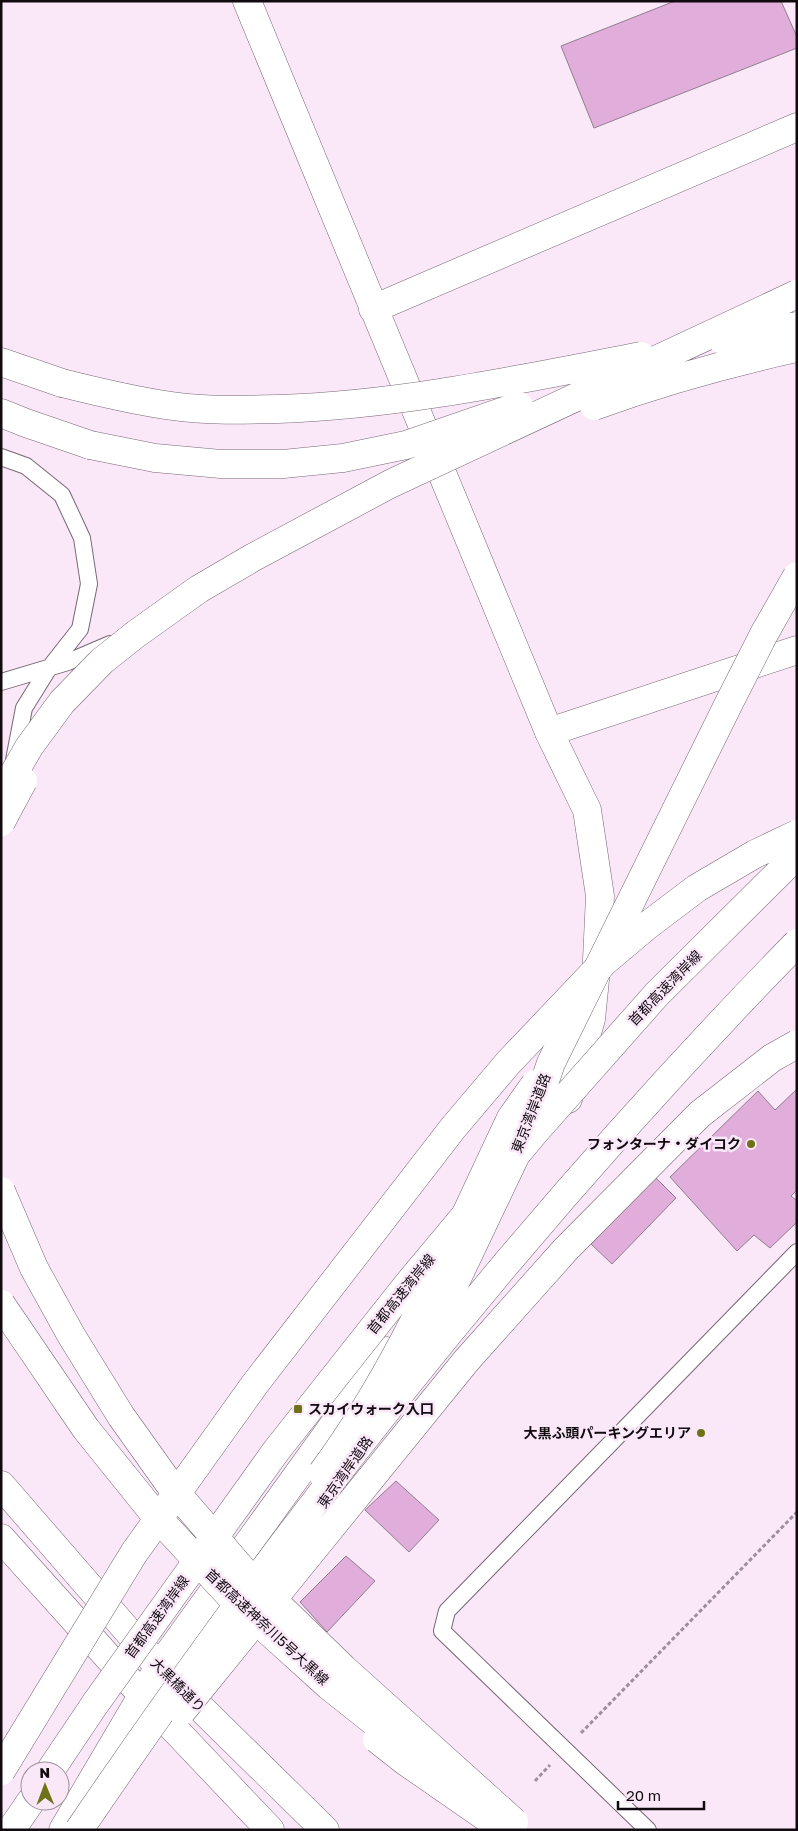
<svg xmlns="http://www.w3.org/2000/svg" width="798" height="1831" viewBox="0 0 798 1831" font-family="'Golos Text','Noto Sans JP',sans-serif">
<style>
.building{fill:#e1addb;stroke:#8f7f8d}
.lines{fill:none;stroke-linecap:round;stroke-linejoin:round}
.service-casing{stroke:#776775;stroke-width:18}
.tertiary-casing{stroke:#776775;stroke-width:29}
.trunk-casing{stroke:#776775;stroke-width:29}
.motorway-casing{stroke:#776775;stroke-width:29}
.path{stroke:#9d909c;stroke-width:3;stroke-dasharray:4 2.5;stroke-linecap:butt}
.service{stroke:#fff;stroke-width:16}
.tertiary{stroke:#fff;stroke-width:28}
.trunk{stroke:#fff;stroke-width:28}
.motorway{stroke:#fff;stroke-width:28}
.trunk-bridge-casing{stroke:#776775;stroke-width:29;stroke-linecap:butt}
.motorway-bridge-casing{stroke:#776775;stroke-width:29;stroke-linecap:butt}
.trunk-bridge{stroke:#fff;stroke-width:28}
.motorway-bridge{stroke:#fff;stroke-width:28}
.poi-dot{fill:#6f7217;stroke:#fae8f8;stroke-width:2}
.labels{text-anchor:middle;stroke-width:5;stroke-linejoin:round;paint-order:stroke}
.street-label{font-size:14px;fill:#110b10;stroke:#fae8f8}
.poi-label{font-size:14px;font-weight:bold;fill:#110b10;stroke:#fae8f8;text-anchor:end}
</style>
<rect width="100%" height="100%" fill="#fae8f8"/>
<path class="building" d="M675,1H781L797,37V48L594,128L561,46Z
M797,1089V1190L791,1196L797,1201V1222L770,1248L754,1235L737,1251L670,1177L758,1091L775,1110Z
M654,1176L676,1198L612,1264L591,1244Z
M396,1481L439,1520L409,1552L365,1510Z
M346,1556L375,1581L327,1632L300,1602Z"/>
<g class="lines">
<g class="service-casing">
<path id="service" d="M1,457L26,466L62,495L82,538L89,584L80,629L47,671L24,708L14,760
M1,682L68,662L110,644
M648,1830L442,1631L447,1611L797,1252"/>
</g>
<g class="tertiary-casing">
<path id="tertiary" d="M247,1L549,732L587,810L600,896L597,960L591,1019L568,1099
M373,309L797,127
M1,1485L159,1667L325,1830
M1,1538L143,1696L270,1830
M63,1830L159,1667L387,1351"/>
</g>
<g class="trunk-casing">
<path id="trunk" d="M549,732L797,650"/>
</g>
<g class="motorway-casing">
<path id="motorway" d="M1,362L62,383
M1,413L26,423L90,445
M11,1830L31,1801"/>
</g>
<path class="path" d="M581,1733L797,1512
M535,1781L550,1765"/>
<use href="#service" class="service"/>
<use href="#tertiary" class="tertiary"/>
<use href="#trunk" class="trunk"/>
<use href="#motorway" class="motorway"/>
<g class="trunk-bridge-casing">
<path id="trunk-bridge" d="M409,1372L441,1312L530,1125L551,1063L729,703L764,634L797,576
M322,1473C402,1365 453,1239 511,1118L535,1084"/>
</g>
<g class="motorway-bridge-casing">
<path id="motorway-bridge" d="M722,340L797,326
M62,383C98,392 135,401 172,406C207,411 243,410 278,409C401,405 521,379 641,356
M594,406C660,382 728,363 797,348
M90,445L155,458L221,464H283L343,458L406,445L519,406
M1,796L29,747L62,702L102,661L136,634L199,589L252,558L390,484L797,294
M1,822L23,781
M1,1191L34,1268L71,1335L121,1416L173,1489L247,1575L344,1669L514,1822
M1,1304L86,1429L156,1516L233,1599L329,1686L402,1744
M182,1711L466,1361L566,1249L700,1114L772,1058L797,1044
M377,1739L405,1761L490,1820
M1,1771L134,1553L255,1384L453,1128L508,1063L604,962L648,925L697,888L755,854L797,834
M50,1771L95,1704L276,1451L408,1284L534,1133L657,994L797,855
M79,1830C292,1516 532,1214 797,943"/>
</g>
<use href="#trunk-bridge" class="trunk-bridge"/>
<use href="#motorway-bridge" class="motorway-bridge"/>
</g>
<g class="poi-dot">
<circle cx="751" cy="1144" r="5"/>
<rect x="293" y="1404" width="10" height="10" rx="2.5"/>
<circle cx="701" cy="1433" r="5"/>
</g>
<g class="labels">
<g class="street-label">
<text transform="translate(665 988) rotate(-46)" y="5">首都高速湾岸線</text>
<text transform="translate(531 1113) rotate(-69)" y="5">東京湾岸道路</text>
<text transform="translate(401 1294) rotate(-51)" y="5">首都高速湾岸線</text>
<text transform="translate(345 1472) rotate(-55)" y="5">東京湾岸道路</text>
<text transform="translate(157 1617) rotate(-54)" y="5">首都高速湾岸線</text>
<text transform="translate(267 1627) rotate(43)" y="5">首都高速神奈川5号大黒線</text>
<text transform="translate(178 1685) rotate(45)" y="5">大黒橋通り</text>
</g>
<g class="poi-label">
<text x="741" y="1149">フォンターナ・ダイコク</text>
<text x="308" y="1414" text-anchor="start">スカイウォーク入口</text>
<text x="691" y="1438">大黒ふ頭パーキングエリア</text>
</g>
</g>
<rect width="798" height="1831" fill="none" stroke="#110b10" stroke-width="5"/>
<g transform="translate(45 1786) rotate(359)"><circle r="24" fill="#fae8f8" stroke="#9d909b"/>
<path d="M0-4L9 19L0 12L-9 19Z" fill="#6f7217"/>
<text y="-8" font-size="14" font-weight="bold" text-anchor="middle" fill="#110b10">N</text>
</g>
<path d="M618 1801v8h86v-8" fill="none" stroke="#110b10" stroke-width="2.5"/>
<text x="626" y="1801" font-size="15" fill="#110b10" stroke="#fae8f8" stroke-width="4" paint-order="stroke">20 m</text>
</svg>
